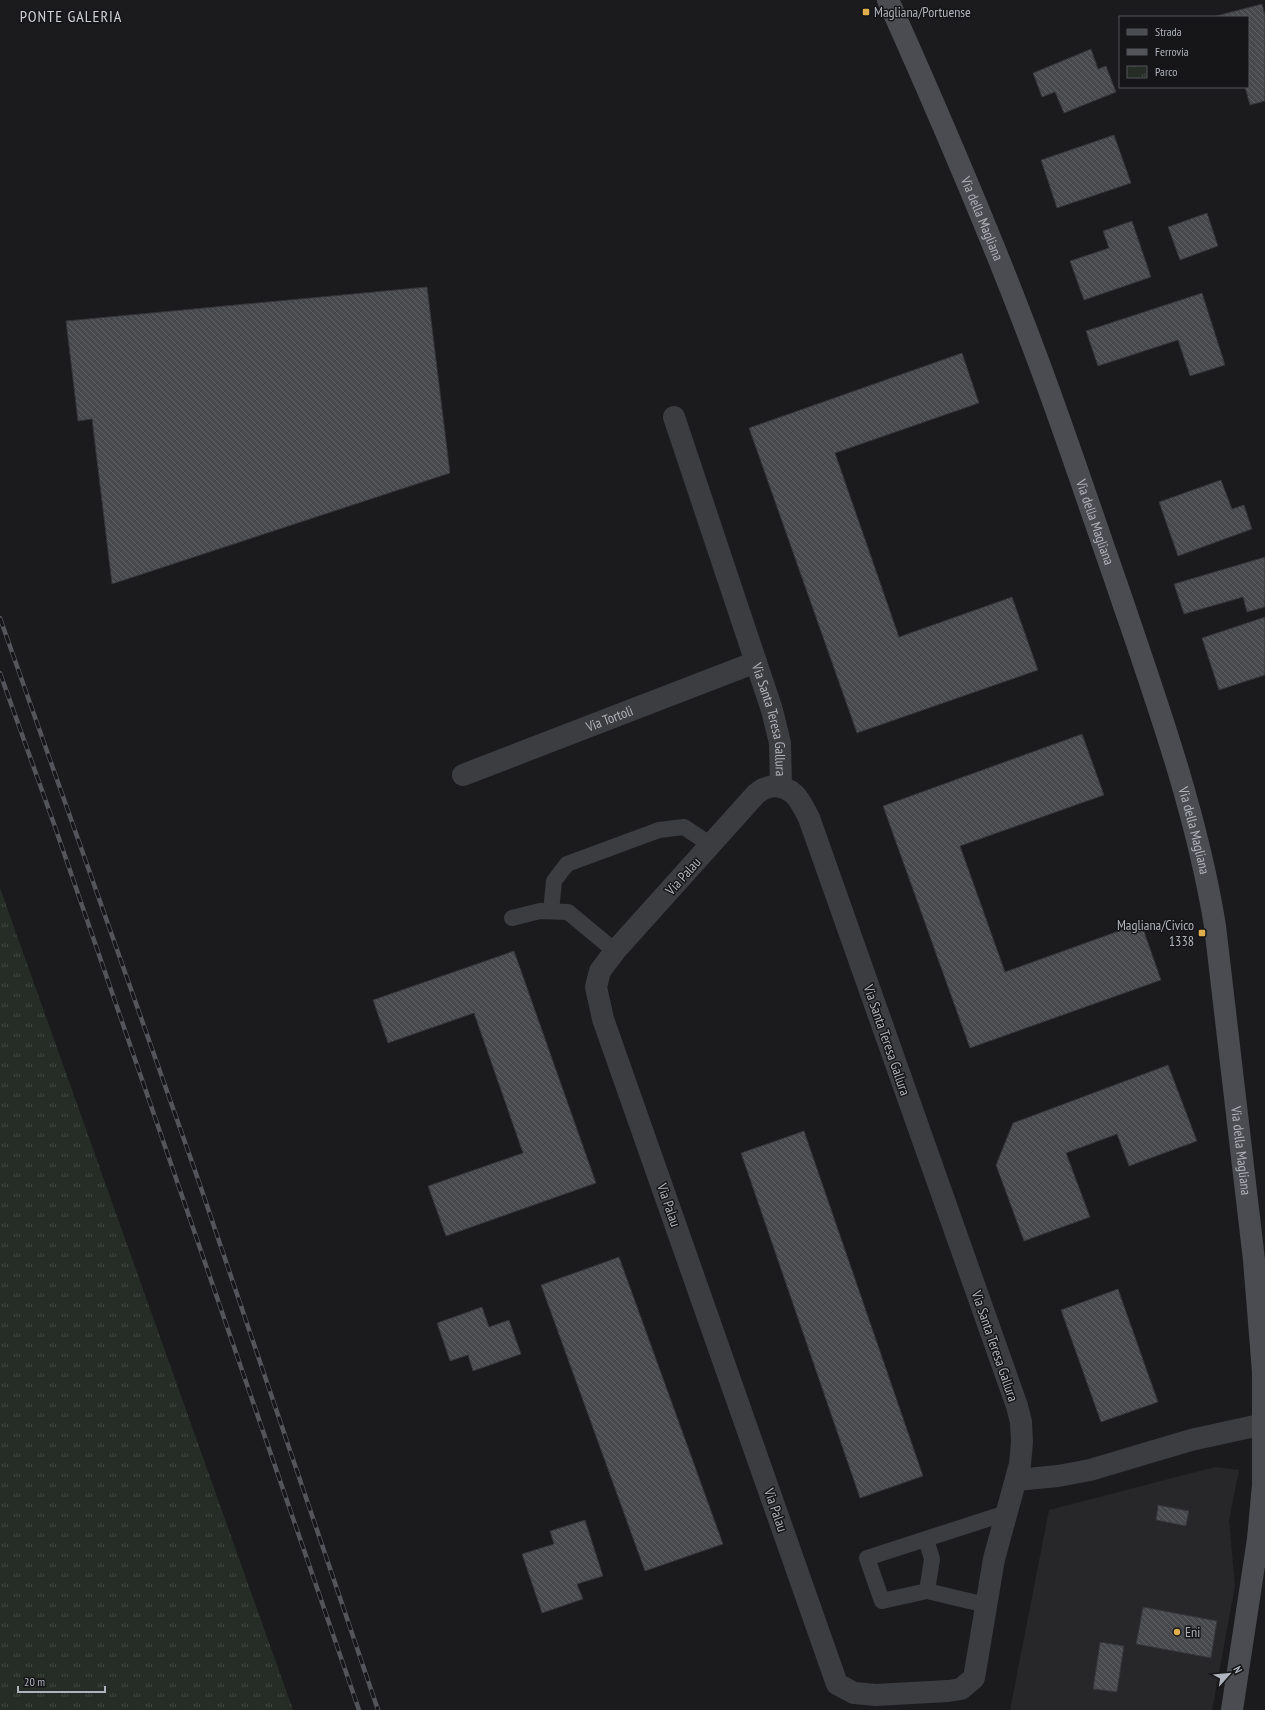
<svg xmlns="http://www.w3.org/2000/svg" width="1265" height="1710" viewBox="0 0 1265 1710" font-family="'PT Sans Narrow',sans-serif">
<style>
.built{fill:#27272a}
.park{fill:url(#park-tufts)}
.building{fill:url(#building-back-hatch);stroke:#353539}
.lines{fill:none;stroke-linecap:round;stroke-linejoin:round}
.service{stroke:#3c3d41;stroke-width:16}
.minor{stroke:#3c3d41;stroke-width:22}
.secondary{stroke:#4a4c51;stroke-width:22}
.rail-casing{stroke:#53555a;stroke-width:4.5}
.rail{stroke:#161618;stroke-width:3;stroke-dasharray:9;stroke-linecap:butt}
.poi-dot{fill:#e1ae4e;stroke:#161618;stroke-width:1.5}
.labels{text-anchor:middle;stroke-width:3;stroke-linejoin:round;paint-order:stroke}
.poi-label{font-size:14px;fill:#afb3bb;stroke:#161618;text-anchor:start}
.street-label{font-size:14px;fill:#afb3bb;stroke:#161618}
.quarter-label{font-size:16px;letter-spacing:1px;fill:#cfd2d7;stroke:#161618}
</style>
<defs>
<pattern id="park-tufts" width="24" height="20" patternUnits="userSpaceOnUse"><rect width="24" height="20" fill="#252d26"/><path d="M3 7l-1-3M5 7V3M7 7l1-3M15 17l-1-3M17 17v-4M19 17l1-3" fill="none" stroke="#424944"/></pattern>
<pattern id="building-back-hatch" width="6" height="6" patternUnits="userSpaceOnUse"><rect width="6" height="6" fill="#48494d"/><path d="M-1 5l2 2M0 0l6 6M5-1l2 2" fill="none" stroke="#606165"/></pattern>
</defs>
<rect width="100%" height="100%" fill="#1b1b1d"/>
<path class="built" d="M1215,1467L1239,1470L1229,1520L1235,1586L1212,1710H1010L1049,1510Z"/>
<path class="park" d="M0,888L293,1710H0Z"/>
<path class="building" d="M1262,4L1265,15V101L1250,105L1245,87H1248V17L1216,16Z
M1091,49L1098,69L1106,66L1116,92L1064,113L1055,92L1042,97L1033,73Z
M1114,135L1131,183L1057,208L1041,160Z
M1207,213L1218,246L1180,260L1168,227Z
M1132,221L1151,277L1084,300L1070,261L1109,248L1103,231Z
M427,287L450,473L112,584L92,419L78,421L66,321Z
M1202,293L1225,365L1190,376L1178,340L1098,366L1086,331Z
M962,353L979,403L835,453L899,637L1012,597L1038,670L857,733L749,428Z
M1221,480L1232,509L1244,505L1252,529L1178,556L1159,502Z
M1265,557V607L1247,612L1243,597L1184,614L1174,584Z
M1265,617V675L1219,690L1202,638Z
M1082,734L1104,795L960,846L1005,972L1141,923L1161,980L970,1048L883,806Z
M514,951L596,1183L446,1236L428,1186L523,1153L474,1013L388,1043L373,1000Z
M1168,1065L1197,1141L1129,1166L1117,1134L1066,1153L1090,1217L1024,1241L996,1165L1013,1123Z
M804,1131L923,1476L860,1498L741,1153Z
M619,1257L723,1544L645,1571L541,1285Z
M1118,1289L1158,1402L1101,1422L1061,1310Z
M482,1307L489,1327L509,1320L521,1354L473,1371L468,1355L450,1361L437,1323Z
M1158,1505L1189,1511L1186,1526L1156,1520Z
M585,1520L603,1576L577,1584L583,1599L542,1613L522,1554L554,1544L550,1531Z
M1143,1607L1217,1621L1211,1658L1136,1644Z
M1100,1642L1124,1646L1117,1692L1093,1689Z"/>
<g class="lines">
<path class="service" d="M551,911L554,881L567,864L659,830L684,827L711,845
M512,918L540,911L568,912L615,951
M926,1539L932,1559L927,1591L882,1601L867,1558L1006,1513
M927,1591L986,1605"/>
<g class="minor">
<path id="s1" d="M674,417L772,710L780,743L781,787"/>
<path id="s2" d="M463,775L756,662"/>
<path d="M773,786C795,787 800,801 809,818L1017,1406L1021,1422L1022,1442L1020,1464L994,1559L974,1678L961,1689L948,1691L876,1695L854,1693L837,1684L603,1019L596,987L600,971L615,951L756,794L763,789Z"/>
<path d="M1016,1480L1058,1476L1090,1470L1191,1440L1264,1424"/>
</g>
<path class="secondary" id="s3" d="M888,0C939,114 989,230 1033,347C1063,426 1089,505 1117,585C1155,697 1196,809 1215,926L1254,1260L1263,1372V1485L1258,1539L1232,1710"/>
<g class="rail-casing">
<path id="rail" d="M0,618L199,1182L378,1710
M0,673L54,824L359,1710"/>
</g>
<use href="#rail" class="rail"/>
</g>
<g class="poi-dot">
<rect x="862" y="8" width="8" height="8" rx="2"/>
<rect x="1198" y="929" width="8" height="8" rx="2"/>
<circle cx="1177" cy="1632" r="4"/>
</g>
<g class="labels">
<g class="poi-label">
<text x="874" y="17">Magliana/Portuense</text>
<text x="1194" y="930" text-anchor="end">Magliana/Civico<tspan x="1194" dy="16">1338</tspan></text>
<text x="1185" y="1637">Eni</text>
</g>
<g class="street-label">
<text dy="5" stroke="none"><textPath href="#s3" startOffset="238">Via della Magliana</textPath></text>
<text dy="5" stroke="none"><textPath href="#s3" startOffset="562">Via della Magliana</textPath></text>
<text dy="5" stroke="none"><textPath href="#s2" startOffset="157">Via Tortolì</textPath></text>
<text dy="5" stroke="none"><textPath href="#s1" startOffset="318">Via Santa Teresa Gallura</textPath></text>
<text dy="5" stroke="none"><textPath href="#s3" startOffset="886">Via della Magliana</textPath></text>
<text transform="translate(683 876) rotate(-48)" y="5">Via Palau</text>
<text transform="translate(887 1040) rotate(71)" y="5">Via Santa Teresa Gallura</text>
<text dy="5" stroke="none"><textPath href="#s3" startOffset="1210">Via della Magliana</textPath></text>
<text transform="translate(669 1205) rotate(71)" y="5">Via Palau</text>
<text transform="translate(995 1346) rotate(71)" y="5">Via Santa Teresa Gallura</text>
<text transform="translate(776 1510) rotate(71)" y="5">Via Palau</text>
</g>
<g class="quarter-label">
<text x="71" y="22">PONTE GALERIA</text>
</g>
</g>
<rect x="1119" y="16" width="130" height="72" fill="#161618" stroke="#535559"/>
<rect x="1127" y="29" width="20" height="6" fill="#4a4c51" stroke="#535559"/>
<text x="1155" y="36" font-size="12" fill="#afb3bb">Strada</text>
<rect x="1127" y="49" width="20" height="6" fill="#53555a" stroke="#535559"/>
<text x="1155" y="56" font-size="12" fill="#afb3bb">Ferrovia</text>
<rect x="1127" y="66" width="20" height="12" fill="url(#park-tufts)" stroke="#535559"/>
<text x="1155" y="76" font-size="12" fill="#afb3bb">Parco</text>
<g transform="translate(1229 1674) rotate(63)" stroke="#161618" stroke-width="3" paint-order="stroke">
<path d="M0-3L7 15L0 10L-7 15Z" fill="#afb3bb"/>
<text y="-6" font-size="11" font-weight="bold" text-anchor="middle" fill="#afb3bb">N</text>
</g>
<path d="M18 1686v6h87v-6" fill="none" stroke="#afb3bb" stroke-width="2"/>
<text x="24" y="1686" font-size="12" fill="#afb3bb" stroke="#161618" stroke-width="3" paint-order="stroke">20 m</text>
</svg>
